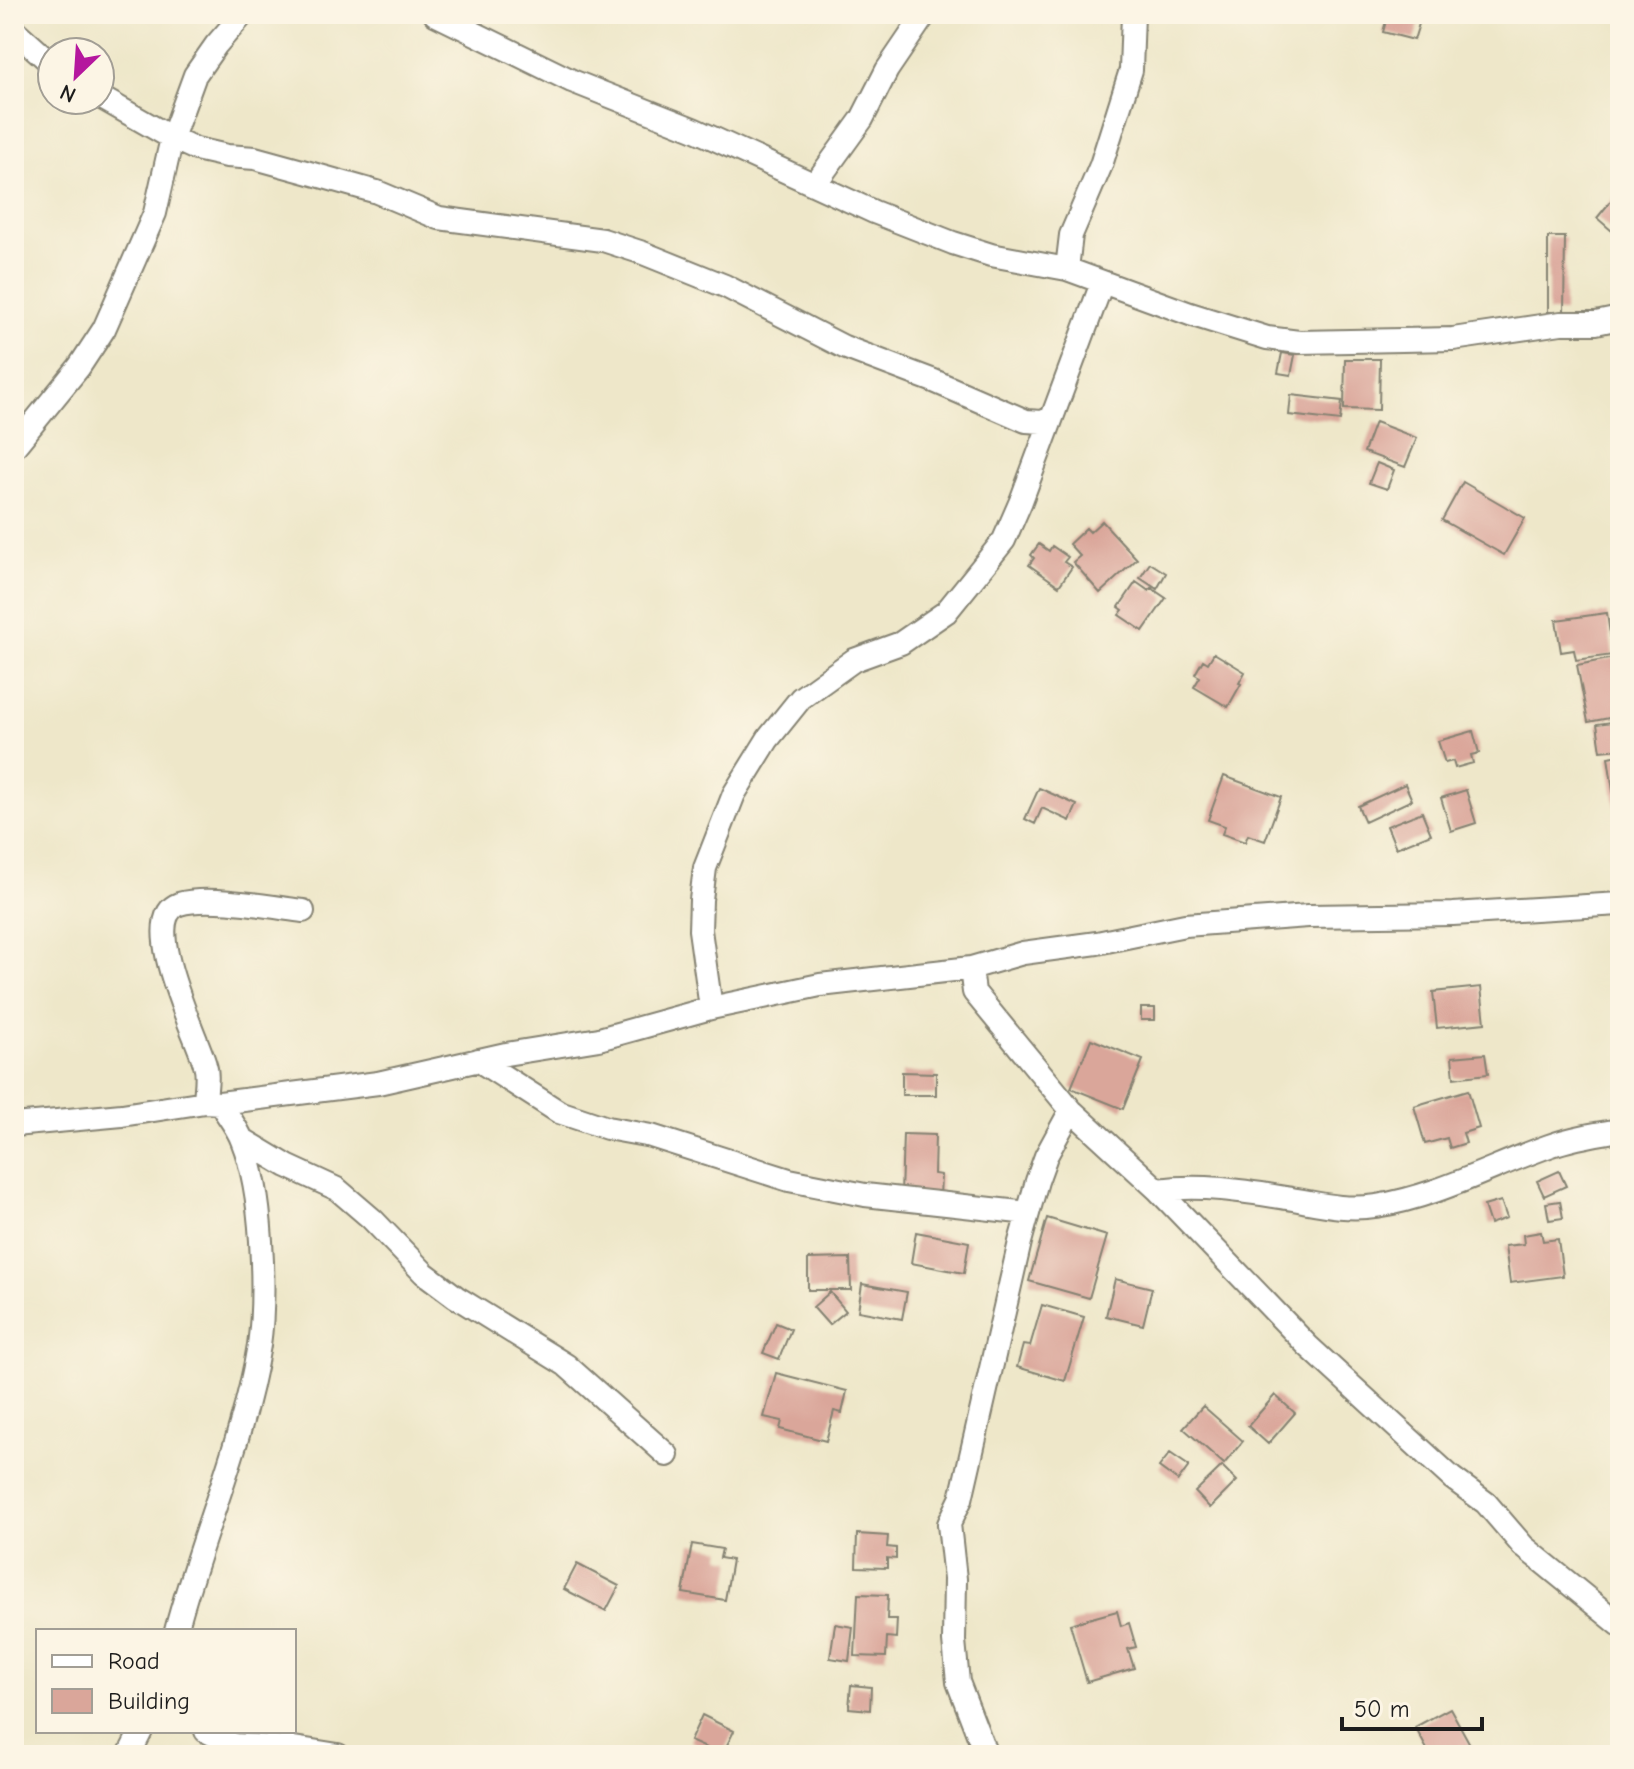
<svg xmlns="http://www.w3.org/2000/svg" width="1634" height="1769" viewBox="0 0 1634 1769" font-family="'Comic Neue',sans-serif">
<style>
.building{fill:#daa69a}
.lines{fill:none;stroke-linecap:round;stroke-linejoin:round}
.street-casing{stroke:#858272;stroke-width:26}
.street{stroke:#fff;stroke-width:22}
</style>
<rect width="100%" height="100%" fill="#fcf5e5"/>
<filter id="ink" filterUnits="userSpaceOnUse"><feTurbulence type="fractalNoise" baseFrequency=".0125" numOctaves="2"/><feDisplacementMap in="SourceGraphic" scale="16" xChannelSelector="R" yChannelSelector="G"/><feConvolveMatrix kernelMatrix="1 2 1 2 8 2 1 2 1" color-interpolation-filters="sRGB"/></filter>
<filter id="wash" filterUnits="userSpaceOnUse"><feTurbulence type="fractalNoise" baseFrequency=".006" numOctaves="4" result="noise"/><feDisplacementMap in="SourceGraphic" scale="32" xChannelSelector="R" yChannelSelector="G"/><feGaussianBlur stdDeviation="1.8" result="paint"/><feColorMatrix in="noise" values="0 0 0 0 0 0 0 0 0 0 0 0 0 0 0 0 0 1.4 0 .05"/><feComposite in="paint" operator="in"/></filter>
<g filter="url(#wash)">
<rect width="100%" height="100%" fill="#eee7c9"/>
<g id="blocks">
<path class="building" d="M1388,14H1422L1414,40L1383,32Z
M1615,196L1620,200V238L1597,218Z
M1548,237H1565L1564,312H1548Z
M1282,353L1295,355L1291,375L1278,373Z
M1345,359H1380L1379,410L1344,409Z
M1291,395L1342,401L1340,421L1289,415Z
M1375,422L1417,438L1405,467L1364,452Z
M1377,463L1394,470L1387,489L1369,483Z
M1463,482L1525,518L1504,555L1442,520Z
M1102,521L1137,559L1100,593L1073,562L1080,556L1069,544L1086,528L1090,532Z
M1039,544L1049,551L1052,546L1068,557L1064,562L1072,567L1059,586L1029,565L1034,558L1031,555Z
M1150,563L1166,573L1157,589L1140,578Z
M1136,582L1149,591L1151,588L1166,598L1143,631L1119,615L1123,610L1119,607Z
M1607,613L1613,655L1576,660L1574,650L1561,652L1556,620Z
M1214,653L1245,672L1239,683L1241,684L1228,707L1194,687L1200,677L1195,674L1203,660L1208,663Z
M1619,657L1620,716L1588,722L1577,665Z
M1620,721V749L1601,751L1597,724Z
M1473,731L1479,753L1471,755L1473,763L1455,768L1453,761L1445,763L1438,741Z
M1620,755V825H1618L1608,757Z
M1224,776L1281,797L1265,841L1248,835L1245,842L1222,834L1225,826L1208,820Z
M1405,784L1412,800L1365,822L1358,806Z
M1039,788L1077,805L1070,821L1042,808L1035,824L1025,819Z
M1466,790L1476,823L1451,831L1441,798Z
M1422,812L1431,834L1396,848L1387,826Z
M1481,987L1485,1023L1437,1028L1433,992Z
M1141,1008H1155V1020H1141Z
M1091,1039L1143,1060L1123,1109L1071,1088Z
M1485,1054L1488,1074L1454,1078L1452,1057Z
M902,1072L936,1073V1095H902Z
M1468,1090L1479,1128L1463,1133L1466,1143L1450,1148L1447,1138L1425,1144L1414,1106Z
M903,1134L935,1135L934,1174L941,1175L940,1197L901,1195Z
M1559,1171L1566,1186L1544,1196L1537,1181Z
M1501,1201L1507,1218L1490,1224L1484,1206Z
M1560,1201L1563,1218L1549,1220L1546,1203Z
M1047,1218L1107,1236L1089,1298L1029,1281Z
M916,1232L969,1242L964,1273L911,1263Z
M1541,1232L1543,1241L1558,1239L1563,1276L1510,1283L1505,1246L1524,1244L1523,1235Z
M850,1258L851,1290H808V1259Z
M1115,1279L1152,1288L1143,1325L1106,1316Z
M862,1284L907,1292L902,1319L858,1311Z
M830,1292L846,1311L829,1325L813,1307Z
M1042,1305L1084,1317L1065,1381L1017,1367L1023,1345L1030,1346Z
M776,1323L791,1329L779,1359L763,1353Z
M776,1373L847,1391L842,1413L834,1411L826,1441L780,1429L782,1421L764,1417Z
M1275,1395L1295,1413L1268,1444L1248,1426Z
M1203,1406L1243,1441L1224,1464L1183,1428Z
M1170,1453L1189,1466L1178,1481L1159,1467Z
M1222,1466L1237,1481L1210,1508L1195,1492Z
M857,1534L888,1536L887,1547L896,1548V1559L887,1558V1568L856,1567Z
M692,1544L722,1549L720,1558L732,1560L725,1600L683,1593Z
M577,1564L619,1586L606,1611L564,1589Z
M858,1594L888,1595L887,1619H897L896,1638L887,1637L886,1657L855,1656Z
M1117,1611L1121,1626L1129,1623L1136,1647L1128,1649L1134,1668L1087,1682L1070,1624Z
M835,1624L853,1627L849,1661L830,1658Z
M851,1685L871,1687L870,1710L849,1708Z
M1450,1708L1476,1755H1430L1415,1727Z
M702,1715L734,1731L722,1755L690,1741Z"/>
</g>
</g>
<g filter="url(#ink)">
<use href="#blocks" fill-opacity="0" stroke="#858272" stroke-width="2"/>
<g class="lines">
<g class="street-casing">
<path id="street" d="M435,14L572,81L693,129L874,212L953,243L991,255L1067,269L1190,314L1267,338L1299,342L1453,339L1561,323H1596L1620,318
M14,30L52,64
M100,97L172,138L196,149L227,156L255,158L306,172L377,192L439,218L603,240L643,253L725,286L844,347L934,381L1026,421L1043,422L1052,417
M815,184L862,119L887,70L925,14
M1067,269L1071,235L1101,165L1131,70L1133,14
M14,447L79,367L104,329L155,213L172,138L195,75L216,45L243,14
M971,968L974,992L1071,1110L1158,1190L1308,1346L1452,1478L1486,1503L1523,1546L1620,1625
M711,1008L700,930L701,900L705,868L734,794L768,739L801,698L854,660L901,643L946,612L1004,540L1021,501L1102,283
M478,1060L559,1112L607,1128L651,1136L789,1180L865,1195L1028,1213
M205,1102C205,1091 209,1076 205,1065C198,1038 137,919 179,904C207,895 272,907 303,911
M14,1125L122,1115L205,1102L220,1103L378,1083L506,1054L599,1039L711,1008L820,985L971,968L1023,953L1097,943L1185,925L1308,916L1453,914L1620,904
M242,1139L287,1166L337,1189L372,1219L424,1273L456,1297L566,1365L667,1455
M1158,1190C1201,1184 1243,1191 1286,1198C1317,1203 1344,1211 1376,1206C1436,1197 1492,1166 1549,1146C1571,1138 1596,1134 1620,1130
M176,1631C201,1535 243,1444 259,1345C264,1311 263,1275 261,1241C259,1208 255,1172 242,1140C237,1127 227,1115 220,1103
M206,1731L234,1745L294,1748L338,1755
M129,1755L141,1731
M986,1755L958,1682L954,1641L955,1579L949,1524L961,1499L1020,1242L1037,1181L1046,1156L1071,1110"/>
</g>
<use href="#street" class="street"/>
</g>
</g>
<rect width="1634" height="1769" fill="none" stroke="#fcf5e5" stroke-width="48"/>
<rect x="36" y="1629" width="260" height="104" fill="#fcf5e5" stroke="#a29e95" stroke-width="2"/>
<rect x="52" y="1655" width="40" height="12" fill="#ffffff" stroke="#a29e95" stroke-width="2"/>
<text x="108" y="1669" font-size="24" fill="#1c1c1c">Road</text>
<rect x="52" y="1689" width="40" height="24" fill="#daa69a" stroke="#a29e95" stroke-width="2"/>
<text x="108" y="1709" font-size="24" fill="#1c1c1c">Building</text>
<g transform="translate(76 76) rotate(205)"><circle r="38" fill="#fcf5e5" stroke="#a29e95" stroke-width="2"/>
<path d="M0-6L14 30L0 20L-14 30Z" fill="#b5179e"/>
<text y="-12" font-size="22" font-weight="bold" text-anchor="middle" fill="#1c1c1c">N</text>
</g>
<path d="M1342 1717v12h140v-12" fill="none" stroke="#1c1c1c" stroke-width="4"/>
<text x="1354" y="1717" font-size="24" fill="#1c1c1c" stroke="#fcf5e5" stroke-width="6" paint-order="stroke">50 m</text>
</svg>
